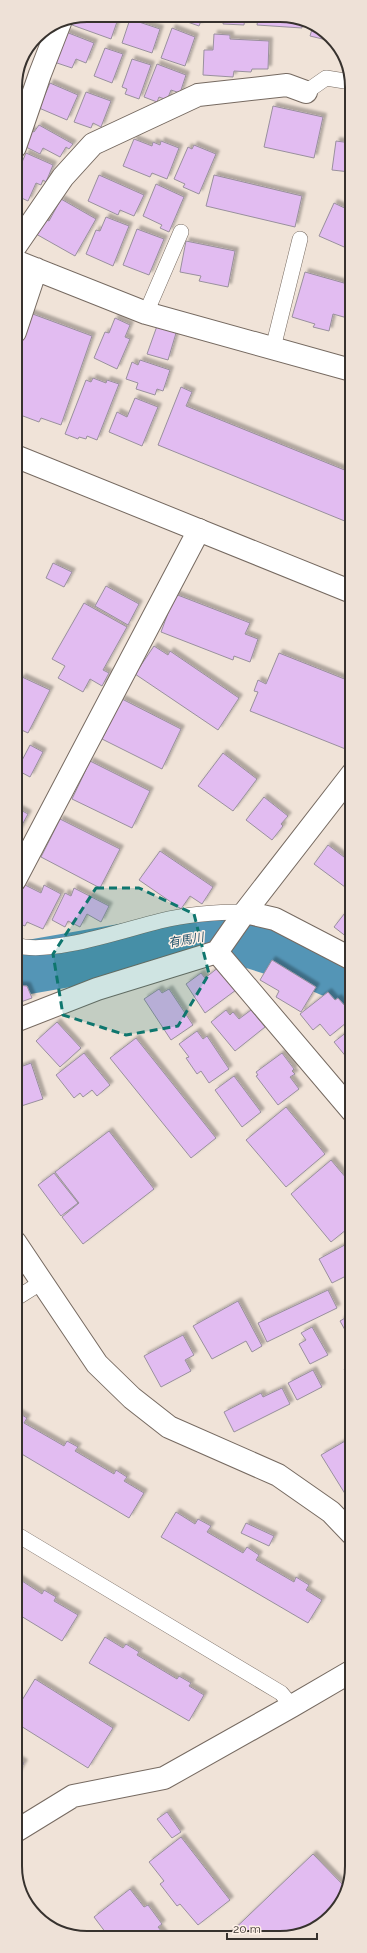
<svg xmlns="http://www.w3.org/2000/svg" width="367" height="1953" viewBox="0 0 367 1953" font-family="Raleway,'Noto Sans JP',sans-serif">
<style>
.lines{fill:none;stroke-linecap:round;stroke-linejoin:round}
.river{stroke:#5495b6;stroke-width:54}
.building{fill:#e2bcf1;stroke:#99909d;filter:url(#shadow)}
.lane-casing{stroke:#766a61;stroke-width:16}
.street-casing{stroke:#766a61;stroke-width:24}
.secondary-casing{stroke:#766a61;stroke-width:24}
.lane{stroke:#fff;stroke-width:15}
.street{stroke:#fff;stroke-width:22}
.secondary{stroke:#fff;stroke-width:22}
.marked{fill:#0f766e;fill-opacity:0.2;stroke:#0f766e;stroke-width:3;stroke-dasharray:8 5;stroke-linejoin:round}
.labels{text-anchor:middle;stroke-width:3;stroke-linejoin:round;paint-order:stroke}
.water-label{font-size:12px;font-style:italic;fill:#1f526b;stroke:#fef0e6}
.rim{fill:none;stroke:#37322e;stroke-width:2}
</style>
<defs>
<filter id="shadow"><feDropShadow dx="3.5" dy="-3.5" stdDeviation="1" flood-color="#0004"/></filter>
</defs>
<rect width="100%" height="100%" fill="#f0e3d8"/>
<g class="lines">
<path class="river" d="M15,966L23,968L212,935L244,939L304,958L352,979"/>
</g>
<path class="building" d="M87,15L119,16L111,39L72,25L74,17Z
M176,16H203L199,26L176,18Z
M224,17H245L244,25L223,24Z
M258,17H299L302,20V28L257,25Z
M130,19L160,29L152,53L122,43Z
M313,26L334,39L335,42L310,36Z
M172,28L195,37L185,66L161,58Z
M66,32L94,43L86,63L76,59L72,68L54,62Z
M214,34L230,35V39L269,41L268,69H252L251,72L234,71L233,77L203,75L204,50H213Z
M105,48L123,54L112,83L94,76Z
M132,59L151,65L139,99L125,94L127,89L122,87Z
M157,64L186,75L180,93L171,90L167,100L159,97L157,102L144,97Z
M50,83L78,95L67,120L39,108Z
M86,92L111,101L101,127L93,123L91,128L74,122Z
M273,106L323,117L314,158L264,147Z
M39,125L73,144L69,149L66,147L60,157L43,148L40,154L22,145L28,129L34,132Z
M134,139L152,146L153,142L160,145L161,141L179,148L167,179L152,173L150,177L123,166Z
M336,141L351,143V176L349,175L350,172L332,170Z
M194,145L216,154L199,194L183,187L185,184L174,179L188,147L192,149Z
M26,153L53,165L46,182L43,180L41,185L36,183L28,201L15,195V178Z
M99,175L144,195L134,216L120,210L118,215L88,201Z
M214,175L302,196L295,227L206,206Z
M156,184L184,197L169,232L160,228L162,225L143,216Z
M61,199L96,219L75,256L36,234L45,219L49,221Z
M334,203L351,211V250L319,236Z
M106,217L129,226L113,266L86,254L96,230L100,231Z
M137,229L164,239L149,275L123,265Z
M186,241L235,251L228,287L199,281L201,276L180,272Z
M305,272L351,285V319L333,314L329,331L313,327L315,324L292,317Z
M15,274L25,278L15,305Z
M30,313L92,336L61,425L41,418L39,422L15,413V357Z
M115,318L130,325L125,337L130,339L117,369L94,358L105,332L109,333Z
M157,326L176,333L168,360L147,354Z
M140,360L170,370L163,391L157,389L155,395L136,389L138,383L126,379L132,362L138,365Z
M93,378L106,383L107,380L119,384L97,440L87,436L86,439L79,437L78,439L65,434L86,380L91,382Z
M181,387L192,392L186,406L352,473V524L158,445Z
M135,398L158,407L142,446L109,432L117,412L127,417Z
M53,563L72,572L64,587L46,578Z
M106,586L139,604L128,625L95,606Z
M175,594L250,623L245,634L258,639L250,662L234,656L233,660L161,632Z
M84,603L127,627L103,670L109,673L102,686L90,679L83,692L58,678L65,666L52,659Z
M154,646L168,655L170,651L239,698L218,730L135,674Z
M279,653L352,682V746L350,745L348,750L250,711L258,692L254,691L258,680L266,684Z
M15,677L21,680L22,677L50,690L28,733L15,727Z
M122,699L181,729L162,769L102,739Z
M30,745L43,752L30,777L17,770Z
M223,753L257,779L233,811L198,786Z
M90,761L150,791L132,828L72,799Z
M264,797L288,816L281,824L283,826L272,840L246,820Z
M15,807L28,814L15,838Z
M60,819L120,849L100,888L41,857Z
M328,845L352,863V886L349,890L314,864Z
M160,851L213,887L202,904L190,896L181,909L139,880Z
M25,885L41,893L44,885L61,894L43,929L27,922L25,926L15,922V903Z
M74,888L109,906L101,922L87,914L80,927L68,921L65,927L52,920L65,893L71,896Z
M348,909L352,911V941L334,927Z
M272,960L316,987L301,1012L276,997L279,991L260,980Z
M219,967L236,990L205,1013L186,984L201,973L205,978Z
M15,985L27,986L32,998L15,1004Z
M159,989L162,993L169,989L193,1025L171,1040L144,999Z
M328,992L335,1000L338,998L352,1014V1018L330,1036L320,1024L313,1030L300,1014Z
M226,1010L230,1015L233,1012L239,1019L251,1010L265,1027L235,1051L211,1022Z
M57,1022L81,1048L60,1067L36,1041Z
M352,1028V1064L334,1042Z
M197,1031L203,1039L207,1036L229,1069L209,1083L201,1071L197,1074L186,1058L189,1057L179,1044Z
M136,1038L216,1138L191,1158L110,1058Z
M84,1053L110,1085L97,1096L92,1090L83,1097L80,1093L74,1098L56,1075Z
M282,1053L294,1069L292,1071L295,1074L290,1077L299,1089L278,1105L256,1076L258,1075L256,1072Z
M31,1063L43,1099L15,1108V1069Z
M234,1076L261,1112L242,1127L215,1090Z
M286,1107L325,1154L286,1187L246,1140Z
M109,1131L154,1189L83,1244L62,1217L79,1203L55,1172Z
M331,1160L352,1185V1225L331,1242L291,1194Z
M54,1173L78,1203L61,1216L38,1185Z
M352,1241V1273L332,1283L319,1259Z
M328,1290L337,1308L267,1342L258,1323Z
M238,1301L262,1346L252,1352L246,1341L212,1359L193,1326Z
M352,1314V1338L350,1339L340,1321Z
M312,1327L328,1355L310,1364L299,1344L306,1340L301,1333Z
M183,1335L194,1355L185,1360L191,1371L161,1387L144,1356Z
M352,1364V1382L344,1369Z
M313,1370L322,1387L297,1400L288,1383Z
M282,1388L290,1404L234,1432L224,1412L261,1393L263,1397Z
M17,1412L27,1418L24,1423L64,1446L67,1441L78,1447L75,1451L114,1474L116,1470L127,1477L124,1481L144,1493L129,1518L15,1450V1414Z
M352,1437V1505L321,1455Z
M176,1512L195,1524L198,1519L211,1526L207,1532L243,1553L247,1547L259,1555L256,1560L294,1582L296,1577L309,1585L306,1590L322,1600L308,1623L161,1537Z
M246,1523L274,1536L269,1546L241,1533Z
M16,1577L42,1594L44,1590L56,1597L54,1601L78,1615L62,1641L16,1613Z
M105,1637L123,1648L126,1644L139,1652L137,1655L177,1679L179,1676L191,1683L189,1686L204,1695L189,1721L89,1663Z
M35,1679L113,1728L88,1768L16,1723V1710Z
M16,1758L24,1763L16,1777Z
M167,1812L181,1832L172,1838L157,1819Z
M181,1837L230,1900L198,1925L180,1904L177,1906L160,1884L164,1881L149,1862Z
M313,1854L345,1887L334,1914L290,1937H226Z
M130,1889L144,1907L148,1905L162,1924L158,1927L166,1937H109L94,1917Z"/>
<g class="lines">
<g class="lane-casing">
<path id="lane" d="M306,92L326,78L351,82
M146,313L181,232
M273,348L300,239
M15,945C50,956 123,930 160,921C188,914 217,912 245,912
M15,1299L42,1282
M16,1534L281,1693L292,1706"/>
</g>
<g class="street-casing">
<path id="street" d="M15,147L40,74L61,20
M15,247L63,177L93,144L198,95L287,85L306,92
M15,261L146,313L351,370
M15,332L36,269
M352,774L245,912L217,952L352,1111
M15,880L199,530
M245,912L275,919L352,959
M15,1021L97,989L217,952
M15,1242L97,1364L132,1398L169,1427L278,1475L331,1512L352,1534
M16,1831L73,1796L164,1778L292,1706L352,1671"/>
</g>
<g class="secondary-casing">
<path id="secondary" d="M15,456L352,592"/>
</g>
<use href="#lane" class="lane"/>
<use href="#street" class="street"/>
<use href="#secondary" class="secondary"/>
</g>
<path class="marked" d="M96,888H139L194,914L209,974L178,1026L126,1035L63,1015L53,954Z"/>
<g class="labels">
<g class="water-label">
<text transform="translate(186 940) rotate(-10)" y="4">有馬川</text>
</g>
</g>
<path d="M0 0H367V1953H0ZM87 22H280A65 65 0 0 1 345 87V1866A65 65 0 0 1 280 1931H87A65 65 0 0 1 22 1866V87A65 65 0 0 1 87 22Z" fill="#eee1d7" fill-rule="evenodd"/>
<path class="rim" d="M87 22H280A65 65 0 0 1 345 87V1866A65 65 0 0 1 280 1931H87A65 65 0 0 1 22 1866V87A65 65 0 0 1 87 22Z"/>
<path d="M227 1933v6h90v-6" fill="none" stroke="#37322e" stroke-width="2"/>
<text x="233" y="1933" font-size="12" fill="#37322e" stroke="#fef0e6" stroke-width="3" paint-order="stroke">20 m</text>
</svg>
